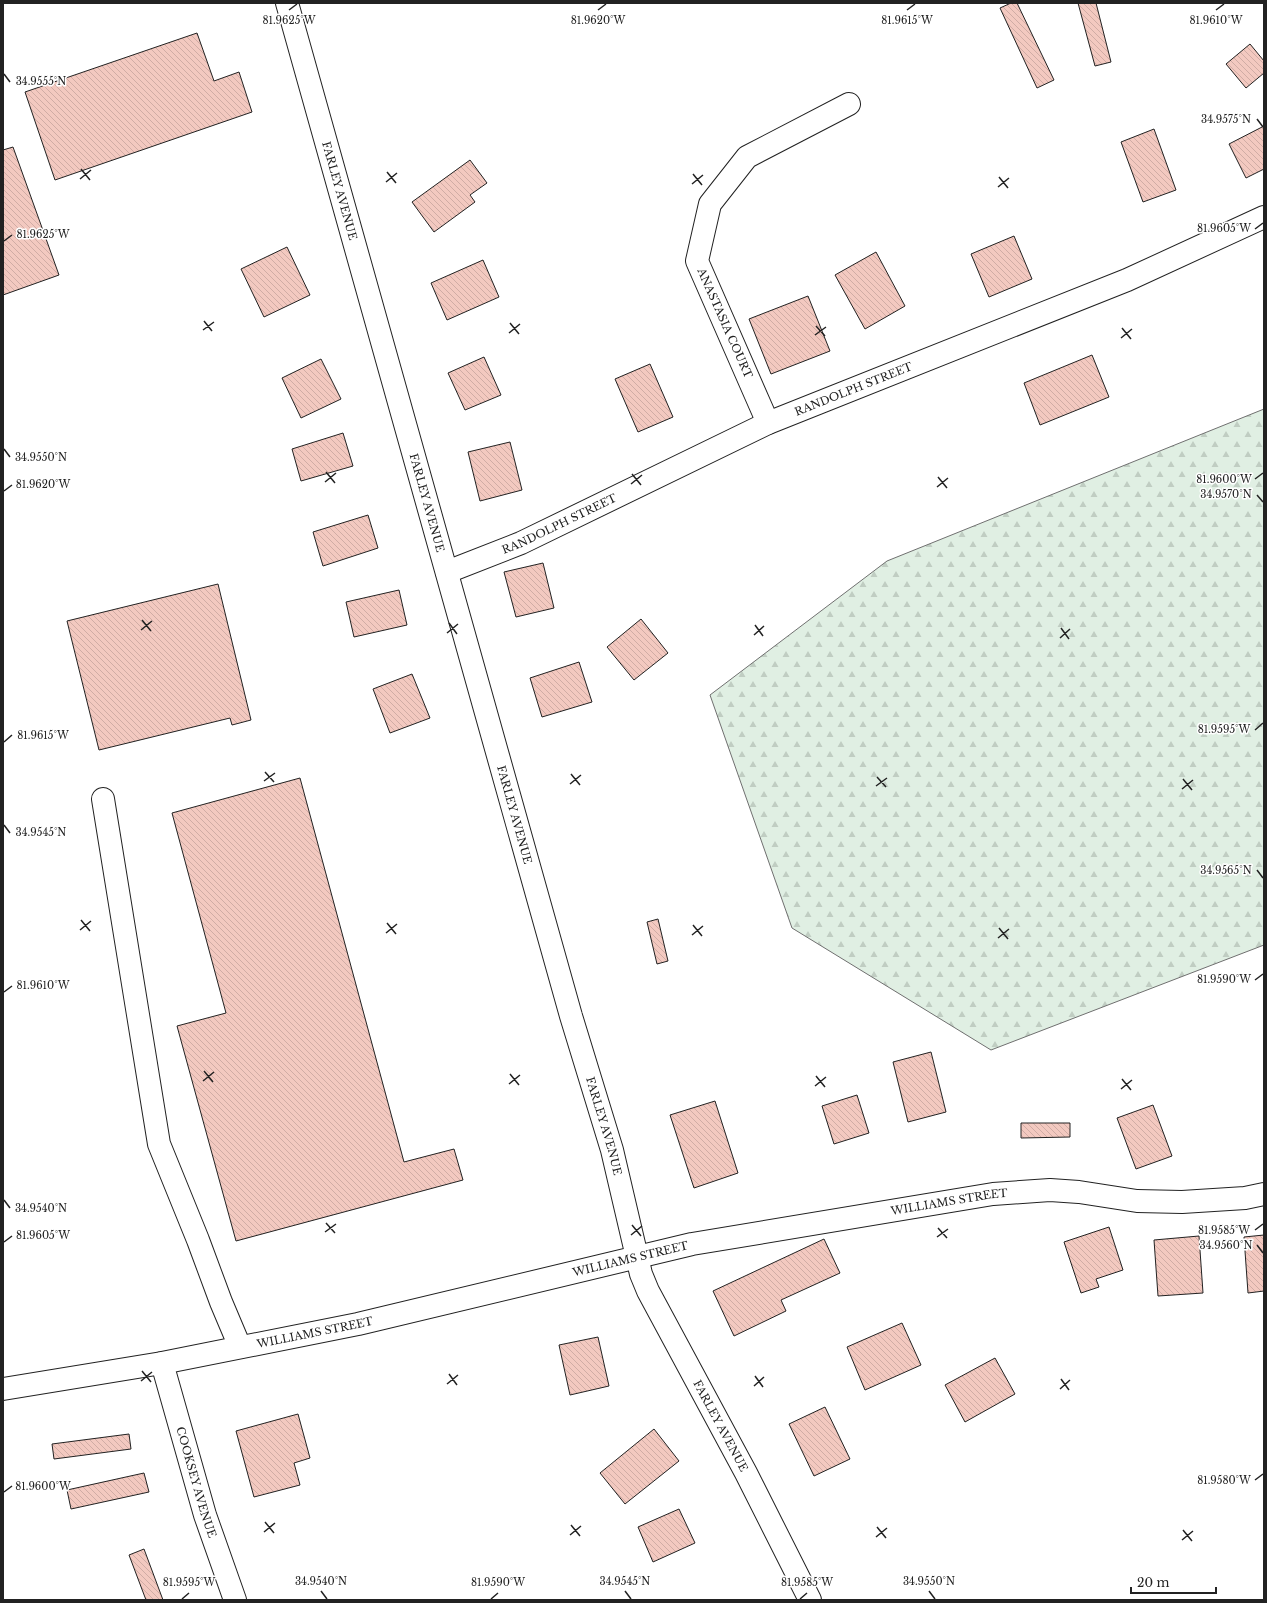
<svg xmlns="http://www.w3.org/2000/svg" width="1267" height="1603" viewBox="0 0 1267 1603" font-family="'Libre Baskerville',serif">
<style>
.forest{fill:url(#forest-firs);stroke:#6f6f6f}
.building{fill:url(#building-back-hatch);stroke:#222}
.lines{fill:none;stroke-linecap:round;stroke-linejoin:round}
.minor-casing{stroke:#222;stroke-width:24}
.minor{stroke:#fff;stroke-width:22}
.ticks{fill:none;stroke:#222;stroke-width:1.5}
.labels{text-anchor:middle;stroke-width:3;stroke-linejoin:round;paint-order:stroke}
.street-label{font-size:11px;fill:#222;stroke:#fff}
.ticks-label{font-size:10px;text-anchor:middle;fill:#222;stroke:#fff;stroke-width:3;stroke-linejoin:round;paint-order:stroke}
</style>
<defs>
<pattern id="forest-firs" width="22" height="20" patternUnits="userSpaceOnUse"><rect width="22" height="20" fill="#e0efe3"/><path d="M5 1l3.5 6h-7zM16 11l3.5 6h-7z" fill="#c0cdc2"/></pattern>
<pattern id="building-back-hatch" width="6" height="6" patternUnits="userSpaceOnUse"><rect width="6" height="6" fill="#f3c9c0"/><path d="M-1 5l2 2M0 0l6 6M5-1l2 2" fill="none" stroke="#d0aca5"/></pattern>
</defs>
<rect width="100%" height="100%" fill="#fff"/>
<path class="forest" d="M1264,409V945L991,1050L792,928L710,695L887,561Z"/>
<path class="building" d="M1011,3H1017L1054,80L1037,88L1000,8Z
M1078,3H1096L1111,62L1095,66Z
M197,33L214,81L239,72L252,112L55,180L25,92Z
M1250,44L1264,61V73L1246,88L1226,64Z
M1264,126V169L1246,178L1229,144Z
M1154,129L1176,190L1143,202L1121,142Z
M13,147L59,275L3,295V150Z
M470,160L487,183L470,195L475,202L434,232L412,202Z
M1014,236L1032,279L989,297L971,254Z
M287,247L310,295L264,317L241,269Z
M876,252L905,306L865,329L835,275Z
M483,260L499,297L447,320L431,283Z
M808,296L830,351L771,374L749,319Z
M1092,355L1109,397L1040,425L1024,383Z
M484,357L501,395L465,410L448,373Z
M321,359L341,399L301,418L282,378Z
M650,364L673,417L638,432L615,379Z
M343,433L353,466L301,481L292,449Z
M510,442L522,490L480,501L468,452Z
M368,515L378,548L323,566L313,532Z
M543,563L554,608L516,617L504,572Z
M218,584L251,720L232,725L230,718L99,750L67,621Z
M399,590L407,625L354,637L346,602Z
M641,619L668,653L634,680L607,647Z
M579,662L592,702L542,717L530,678Z
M412,674L430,718L390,733L373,689Z
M300,778L404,1162L454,1149L463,1180L236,1241L177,1026L226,1013L172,813Z
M658,919L668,961L657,964L647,922Z
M931,1052L946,1112L908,1122L893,1062Z
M857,1095L869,1133L834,1144L822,1106Z
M715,1101L738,1173L694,1188L670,1115Z
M1153,1105L1172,1156L1136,1169L1117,1118Z
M1021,1123H1070V1137L1021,1138Z
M1109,1227L1123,1270L1096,1279L1099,1287L1081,1293L1064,1242Z
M1264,1235V1291L1248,1293L1244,1237Z
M1199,1236L1203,1293L1158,1296L1154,1240Z
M824,1239L840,1273L781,1300L786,1311L734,1336L713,1291Z
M902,1323L921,1365L865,1390L847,1347Z
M598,1337L609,1386L570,1395L559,1345Z
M995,1358L1015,1394L965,1422L945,1385Z
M825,1407L850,1459L814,1476L789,1424Z
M298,1414L310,1458L294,1463L300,1485L254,1497L236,1431Z
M654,1429L679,1461L625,1504L600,1473Z
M129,1434L131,1449L54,1459L52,1444Z
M144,1473L149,1492L71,1509L67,1490Z
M679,1509L695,1543L653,1562L638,1527Z
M144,1549L163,1600H146L129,1555Z"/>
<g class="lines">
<g class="minor-casing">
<g id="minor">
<path id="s1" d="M287,3L571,1016L612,1150L641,1274L648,1291L746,1473L810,1600"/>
<path d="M768,423L697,261L710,204L747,157L849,104"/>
<path id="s2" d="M447,572L521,543L768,423L1127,280L1264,217"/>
<path d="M103,799L159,1144L198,1240L221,1302L240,1347"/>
<path id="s3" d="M162,1363L205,1515L235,1600"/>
<path id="s4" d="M3,1389L162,1363L358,1324L692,1244L993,1194L1050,1190L1079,1192L1137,1201L1182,1202L1245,1198L1264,1194"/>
</g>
</g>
<use href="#minor" class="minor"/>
</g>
<path class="ticks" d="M289,10L297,4M598,10L606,4M907,10L915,4M1216,10L1224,4M4,74L10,82M1257,119L1263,127M81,169L90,180M387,172L396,183M693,174L702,185M999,177L1008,188M80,179L91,170M386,182L397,173M692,184L703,175M998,187L1009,178M1255,229L1263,223M4,241L12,235M204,321L212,331M510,323L519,334M816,326L825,336M1122,328L1131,339M203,330L214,322M509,333L520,324M815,335L826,327M1121,338L1132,329M4,449L10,457M326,472L335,483M632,474L641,485M938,477L947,488M1255,479L1263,473M325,482L336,473M631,484L642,475M937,487L948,478M4,491L12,485M1257,495L1263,502M142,620L151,631M449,623L457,634M755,625L763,636M1061,628L1069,639M141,630L152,621M447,633L458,624M754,635L764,626M1060,638L1070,629M1255,730L1263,723M4,742L12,735M265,772L274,782M571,774L580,785M877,777L886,787M1183,779L1192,790M264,781L275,773M570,784L581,775M876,786L887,778M1182,789L1193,780M4,825L10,833M1257,870L1263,878M81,920L90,931M387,923L396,934M693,925L702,936M999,928L1008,939M80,930L91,921M386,933L397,924M692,935L703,926M998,938L1009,929M1255,980L1263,974M4,992L12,986M204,1071L213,1082M510,1074L519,1085M816,1076L825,1087M1122,1079L1131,1090M203,1081L214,1072M509,1084L520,1075M815,1086L826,1077M1121,1089L1132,1080M4,1200L10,1208M326,1223L335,1233M632,1225L641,1236M938,1228L947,1238M1255,1230L1263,1224M325,1232L336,1224M631,1235L642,1226M937,1237L948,1229M4,1242L12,1236M1257,1245L1263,1253M142,1371L151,1382M449,1374L457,1385M755,1376L763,1387M1061,1379L1069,1390M141,1381L152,1372M447,1384L458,1375M754,1386L764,1377M1060,1389L1070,1380M1255,1480L1263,1474M4,1492L12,1486M265,1522L274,1533M571,1525L580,1536M877,1527L886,1538M1183,1530L1192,1541M264,1532L275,1523M570,1535L581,1526M876,1537L887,1528M1182,1540L1193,1531M321,1591L327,1599M625,1591L631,1599M929,1591L935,1599M182,1599L189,1593M491,1599L498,1593M800,1599L807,1593"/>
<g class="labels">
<g class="street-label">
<text dy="4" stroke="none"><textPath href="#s1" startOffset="195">FARLEY AVENUE</textPath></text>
<text transform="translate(725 323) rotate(66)" y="4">ANASTASIA COURT</text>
<text dy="4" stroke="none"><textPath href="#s2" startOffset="446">RANDOLPH STREET</textPath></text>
<text dy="4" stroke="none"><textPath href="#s1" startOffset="519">FARLEY AVENUE</textPath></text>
<text dy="4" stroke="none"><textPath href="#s2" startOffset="122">RANDOLPH STREET</textPath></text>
<text dy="4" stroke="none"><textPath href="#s1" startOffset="843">FARLEY AVENUE</textPath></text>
<text dy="4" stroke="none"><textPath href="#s1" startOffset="1167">FARLEY AVENUE</textPath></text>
<text dy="4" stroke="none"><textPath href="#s4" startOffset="965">WILLIAMS STREET</textPath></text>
<text dy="4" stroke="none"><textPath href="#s4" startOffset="641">WILLIAMS STREET</textPath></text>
<text dy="4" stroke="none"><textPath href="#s4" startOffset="317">WILLIAMS STREET</textPath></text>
<text dy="4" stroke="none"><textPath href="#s1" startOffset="1491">FARLEY AVENUE</textPath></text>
<text dy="4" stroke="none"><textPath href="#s3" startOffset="124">COOKSEY AVENUE</textPath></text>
</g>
</g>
<g class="ticks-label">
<text x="598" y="24">81.9620°W</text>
<text x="907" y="24">81.9615°W</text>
<text x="289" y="24">81.9625°W</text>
<text x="1216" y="24">81.9610°W</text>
<text x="41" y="85">34.9555°N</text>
<text x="1226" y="123">34.9575°N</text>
<text x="1224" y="232">81.9605°W</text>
<text x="43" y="238">81.9625°W</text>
<text x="41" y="461">34.9550°N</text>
<text x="1224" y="483">81.9600°W</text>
<text x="43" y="488">81.9620°W</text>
<text x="1226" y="498">34.9570°N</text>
<text x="1224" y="733">81.9595°W</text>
<text x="43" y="739">81.9615°W</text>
<text x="41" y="836">34.9545°N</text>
<text x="1226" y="874">34.9565°N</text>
<text x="1224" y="983">81.9590°W</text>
<text x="43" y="989">81.9610°W</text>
<text x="41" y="1212">34.9540°N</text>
<text x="1224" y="1234">81.9585°W</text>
<text x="43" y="1239">81.9605°W</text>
<text x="1226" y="1249">34.9560°N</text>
<text x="1224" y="1484">81.9580°W</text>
<text x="43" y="1490">81.9600°W</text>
<text x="321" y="1585">34.9540°N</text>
<text x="625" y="1585">34.9545°N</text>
<text x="929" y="1585">34.9550°N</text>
<text x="189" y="1586">81.9595°W</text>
<text x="498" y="1586">81.9590°W</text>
<text x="807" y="1586">81.9585°W</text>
</g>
<rect width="1267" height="1603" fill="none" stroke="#222222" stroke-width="8"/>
<path d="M1131 1587v6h85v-6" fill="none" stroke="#222222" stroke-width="2"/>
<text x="1137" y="1587" font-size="12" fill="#222222" stroke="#ffffff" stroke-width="3" paint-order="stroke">20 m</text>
</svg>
